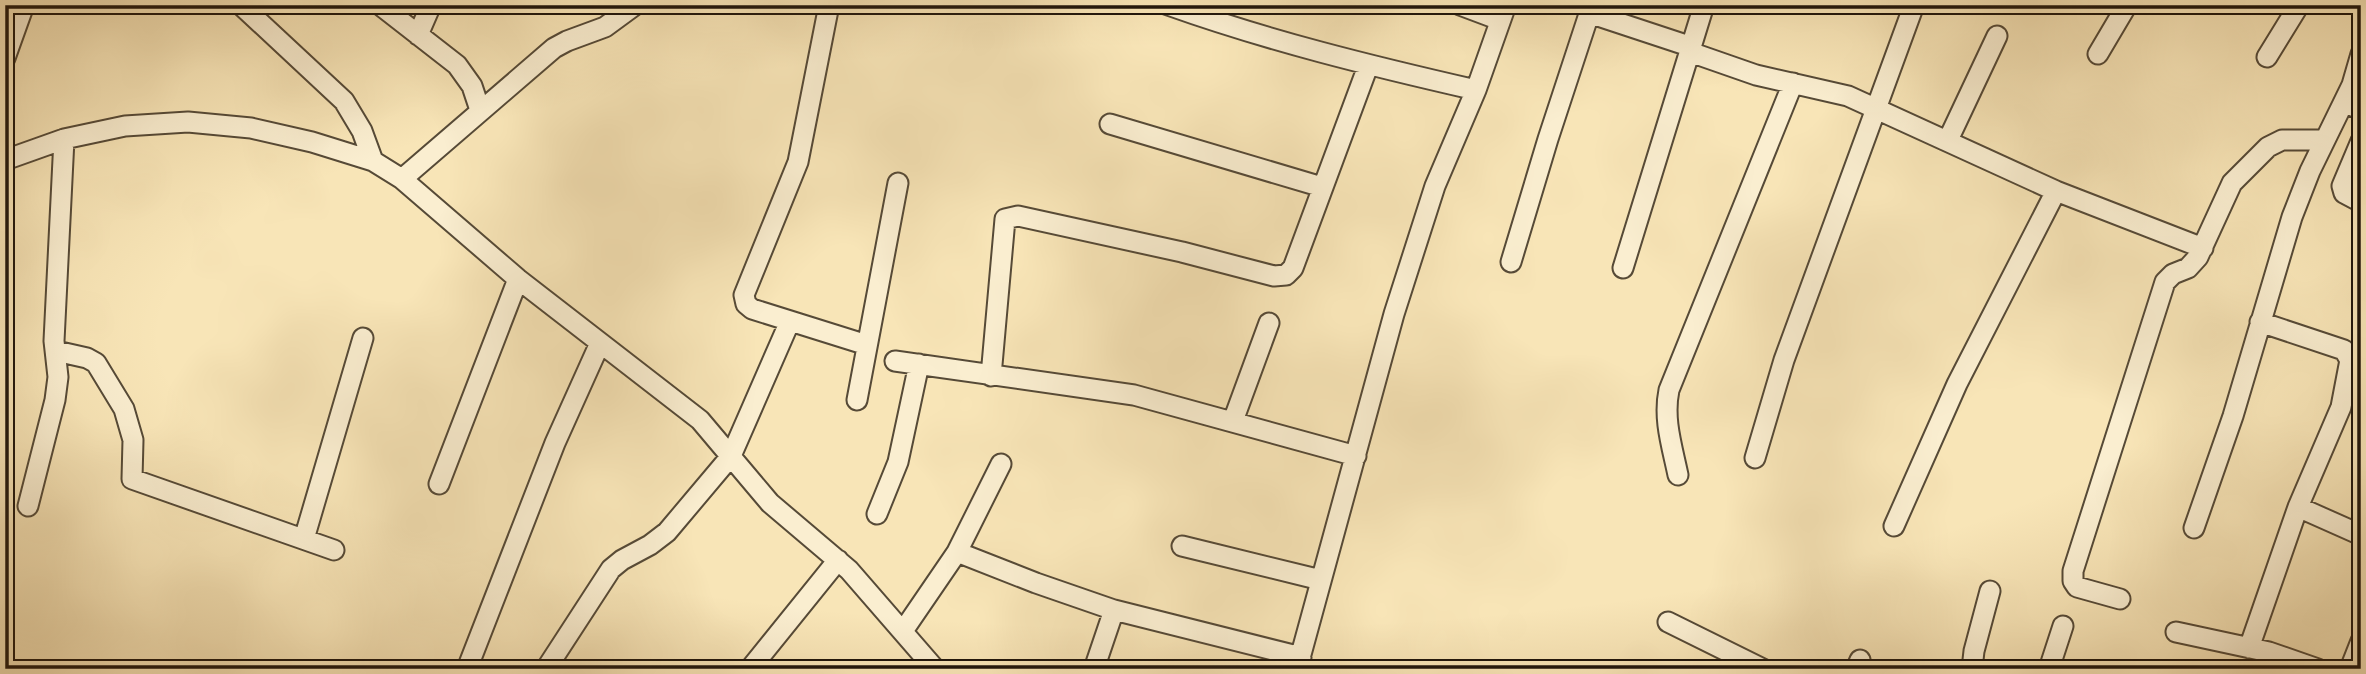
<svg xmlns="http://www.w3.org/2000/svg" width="2366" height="674" viewBox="0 0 2366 674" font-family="'Sorts Mill Goudy',serif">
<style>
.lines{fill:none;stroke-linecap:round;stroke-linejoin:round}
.street-casing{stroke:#564a37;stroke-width:23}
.street{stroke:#faeed0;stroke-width:19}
</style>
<rect width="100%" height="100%" fill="#f8e5b7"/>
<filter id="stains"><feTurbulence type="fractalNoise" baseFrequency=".00286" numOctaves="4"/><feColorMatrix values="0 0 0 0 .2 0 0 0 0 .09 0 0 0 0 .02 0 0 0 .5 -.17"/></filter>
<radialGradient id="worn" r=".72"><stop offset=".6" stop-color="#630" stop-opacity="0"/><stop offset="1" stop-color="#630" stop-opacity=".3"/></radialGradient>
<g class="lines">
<g class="street-casing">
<path id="street" d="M241,5L344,101L362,131L373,161
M380,5L457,65L472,86L480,110
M829,5L798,162L744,295L746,304L752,309L867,345
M1168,5C1269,41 1371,66 1476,90
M1460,5L1500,20
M1589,13L1692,47
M418,35L431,5
M1690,52L1756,75L1848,96L2056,191L2203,248
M2098,54L2127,5
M2267,57L2299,5
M5,58L24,5
M2344,102L2361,110
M1110,124L1322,187
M1948,140L1997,36
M2361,141L2342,186L2344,193L2361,202
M5,160L64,139L125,126L188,122L251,128L312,142L373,161L402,179L518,279L700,420L770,503L849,570L935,669
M402,179L554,48L567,41L605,27L635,5
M1511,262L1548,139L1592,5
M1623,268L1704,5
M56,351L87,358L96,363L124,409L133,440L132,479L334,550
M895,361L1134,395L1356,456
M991,376L1005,219L1018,216L1182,252L1274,276L1286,275L1293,268L1368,66
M857,400L898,183
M1233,421L1269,323
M1755,458L1784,360L1914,5
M1678,475C1672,446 1663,419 1669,390L1793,83
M439,484L518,279
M28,506L55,400L58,377L54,341L64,139
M2298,507L2361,535
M877,514L898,462L919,364
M1894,526L1957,384L2056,191
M2194,528L2233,416L2292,217L2310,171L2352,85L2361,54
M304,539L363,338
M1182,546L1321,580
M957,552L1036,583L1114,610L1301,657
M2120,599L2077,587L2073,581V571L2165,282L2173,274L2188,268L2198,257L2232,183L2268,147L2282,140H2324
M1668,622L1763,669
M903,631L957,552L1001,464
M2176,632L2269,652L2318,669
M2249,648L2298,507L2341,407L2350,360L2344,350L2260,322
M467,669L555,443L600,343
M546,669L611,569L622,560L650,545L667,532L731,456L790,321
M750,669L838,560
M1094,669L1114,610
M1297,669L1394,314L1435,186L1476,90L1506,5
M1856,669L1860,660
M1972,669L1974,651L1990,591
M2049,669L2063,626
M2350,669L2361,641"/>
</g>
<use href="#street" class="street"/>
</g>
<rect width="2366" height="674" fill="none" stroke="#f8e5b7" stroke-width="28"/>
<rect x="7" y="7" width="2352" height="660" fill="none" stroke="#20160c" stroke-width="3.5"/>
<rect x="14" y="14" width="2338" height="646" fill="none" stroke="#20160c" stroke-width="2"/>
<rect width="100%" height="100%" filter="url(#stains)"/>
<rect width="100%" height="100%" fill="url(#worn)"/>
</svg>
